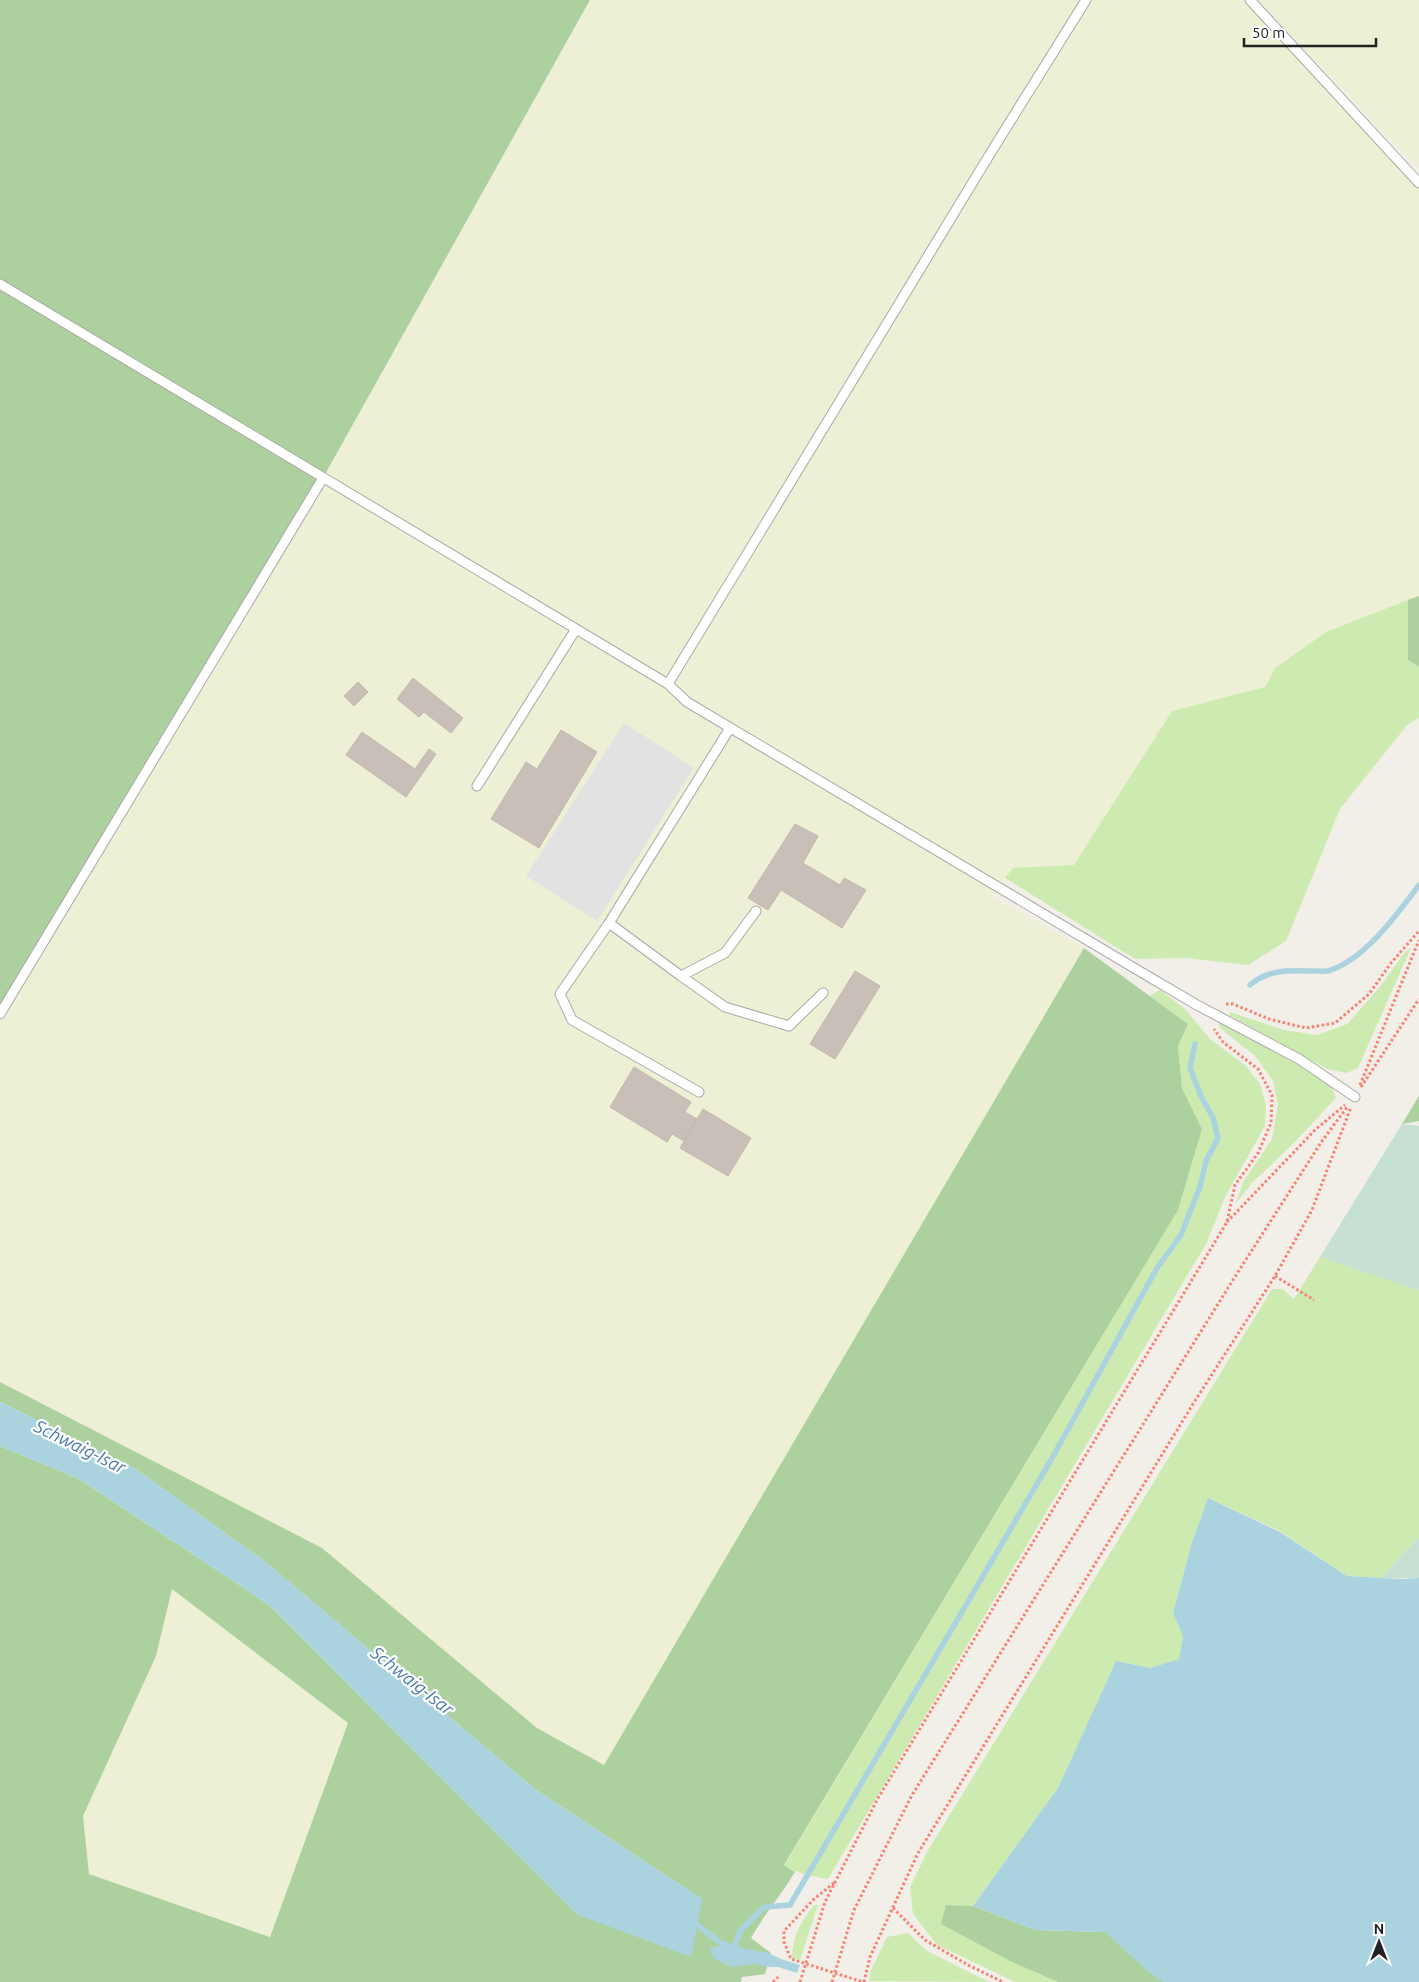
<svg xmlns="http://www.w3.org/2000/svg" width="1419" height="1982" viewBox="0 0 1419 1982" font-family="Ubuntu,sans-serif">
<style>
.farmland{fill:#eef0d5}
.grass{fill:#cdebb0}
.forest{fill:#add19e;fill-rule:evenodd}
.wetland{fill:#c6e0d4}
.parking{fill:#e2e2e2}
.water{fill:#aad3df}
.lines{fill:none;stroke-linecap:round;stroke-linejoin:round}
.stream{stroke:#aad3df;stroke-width:5.5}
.building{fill:#c7bfb8;stroke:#c4b6ab}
.service-casing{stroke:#a9a9a9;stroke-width:11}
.path{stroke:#fa8072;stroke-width:3;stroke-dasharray:2.5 2.5;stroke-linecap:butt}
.service{stroke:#fff;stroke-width:9}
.labels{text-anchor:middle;stroke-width:4.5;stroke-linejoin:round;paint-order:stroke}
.water-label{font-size:18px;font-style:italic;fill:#4a7aab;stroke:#fff}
</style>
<rect width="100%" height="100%" fill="#f2efe9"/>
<path class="farmland" d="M591,0H1247L1419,189V596L1326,632L1275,668L1265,687L1172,711L1074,866L1013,868L1005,878L993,897L1084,948L690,1627L604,1766L537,1728L322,1548L0,1382V1014L323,479Z
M1259,0H1419V170L1298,42Z
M172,1589L348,1723L270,1937L89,1874L83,1816L156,1656Z"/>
<path class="grass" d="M1408,600V660L1419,667V718L1408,724L1340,809L1286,941L1248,965L1185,958L1135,959L1005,878L1013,868L1074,865L1172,711L1265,687L1275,668L1326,632Z
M1411,948L1358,1068L1347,1073L1327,1069L1229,1015L1230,1012L1284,1030L1317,1035L1347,1024L1379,988L1405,952Z
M1160,990L1185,1009L1210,1039L1245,1065L1260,1084L1266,1106L1265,1126L1226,1195L1206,1244L828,1879C813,1877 798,1873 784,1866L1178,1210L1202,1129L1182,1088L1178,1046L1188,1024L1150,996Z
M1219,1022L1317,1075L1333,1089L1336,1098L1293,1144L1252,1183L1236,1203L1243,1182L1272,1139L1278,1104L1273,1081L1256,1057L1219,1027Z
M1320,1257L1419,1290V1537L1381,1578L1347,1576L1280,1531L1208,1498L1192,1542L1173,1613L1183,1636L1179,1659L1150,1668L1116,1661L1058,1788L973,1906L946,1905L1012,1962L1058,1982H1015L937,1945L913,1914L910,1887L927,1852L1272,1289H1283L1294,1299Z
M814,1905H818L800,1960L792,1958C792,1937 801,1921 814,1905Z
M908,1933L927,1951L989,1982L869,1981L871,1970L887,1937Z"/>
<path class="forest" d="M0,0H590L323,478L0,1013Z
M1419,596V667L1408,660V600Z
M1084,948L1188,1024L1178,1046L1182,1088L1202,1129L1178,1210L784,1865L795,1872C781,1895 764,1915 751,1938L771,1953L765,1974L742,1977L741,1982H0V1446L81,1480L269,1605L578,1915L702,1899L536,1790L263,1560L137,1470L0,1402V1382L322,1548L537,1728L604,1765ZM172,1589L348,1723L270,1937L89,1874L83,1816L156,1656Z
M1419,1096V1121L1402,1124Z
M946,1905L973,1906L1036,1930L1105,1932L1165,1982H1058L1012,1962L941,1924Z"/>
<path class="wetland" d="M1402,1124L1419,1126V1290L1320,1257Z
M1419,1537V1578H1381Z"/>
<path class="parking" d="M624,723L694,768L597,921L526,876Z"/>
<path class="water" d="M0,1402L137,1470L263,1560L536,1790L702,1899L691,1957L578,1915L269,1605L81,1480L0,1446Z
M1208,1498L1280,1532L1347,1576L1401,1579L1419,1578V1982H1163L1144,1968L1105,1932L1036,1930L973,1906L1058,1788L1116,1661L1150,1668L1179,1659L1183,1636L1173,1613L1192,1542Z
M727,1945L768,1953L781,1959L800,1965L797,1973L778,1967H769L754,1964L732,1967L713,1958L710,1948Z"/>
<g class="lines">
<path class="stream" d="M1250,985C1269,968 1292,971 1316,971C1321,971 1327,972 1331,970C1367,957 1397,914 1419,885
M692,1921L721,1943L732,1947
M734,1948L740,1931L764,1907L790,1905L1051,1460L1157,1268L1181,1235L1200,1187L1206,1161L1218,1138L1213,1118L1201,1096L1190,1068L1195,1044"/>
</g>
<path class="building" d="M413,678L463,718L451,733L424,712L419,717L397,699Z
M358,682L368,692L354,706L344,696Z
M561,730L597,752L539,848L491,819L526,762L537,769Z
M362,732L415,769L429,749L436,754L406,797L346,755Z
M795,824L818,836L803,863L840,885L844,878L866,890L842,928L781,890L768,910L748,898Z
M855,971L880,986L835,1059L810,1044Z
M634,1067L691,1102L685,1112L697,1119L684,1141L672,1134L667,1142L610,1107Z
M703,1109L751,1138L728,1176L680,1148Z"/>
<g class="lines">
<g class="service-casing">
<path id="service" d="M1250,0L1419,183
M0,284L668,684L687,702L1146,975L1197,1005L1299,1059L1355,1097
M668,684L993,149L1086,0
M730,728L609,923L681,976L725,953L756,911
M477,786L576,629
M609,923L560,994L572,1020L699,1092
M681,976L725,1007L789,1026L823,993
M0,1014L323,478"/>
</g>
<path class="path" d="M1226,1004H1233L1269,1019L1306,1028L1335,1023L1369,994L1391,963L1419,931
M1360,1085L1419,940
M1361,1087L1419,999
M1227,1222L1316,1129L1345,1105
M1275,1276L1314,1300
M834,1883L814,1899L784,1931V1942L791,1959L863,1982
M893,1908L925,1940L968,1965L1003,1982
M773,1982L778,1977
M800,1982L825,1902L878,1798L1227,1222L1235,1185L1258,1153L1271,1123L1272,1095L1258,1069L1223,1042L1214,1029
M832,1982L854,1910L912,1795L1238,1272L1322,1141L1348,1106
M864,1982L870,1957L918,1853L1193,1404L1275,1276L1312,1210L1351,1107"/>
<use href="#service" class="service"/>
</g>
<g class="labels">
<g class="water-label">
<text transform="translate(80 1447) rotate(26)" y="6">Schwaig-Isar</text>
<text transform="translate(412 1681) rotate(38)" y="6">Schwaig-Isar</text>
</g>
</g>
<g transform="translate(1379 1942)" stroke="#ffffff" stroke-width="4" paint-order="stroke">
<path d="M0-4L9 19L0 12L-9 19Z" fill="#222222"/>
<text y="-8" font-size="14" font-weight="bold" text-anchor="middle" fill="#222222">N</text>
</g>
<path d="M1244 38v8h132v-8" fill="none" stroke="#222222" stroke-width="2.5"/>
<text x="1252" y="38" font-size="15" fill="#222222" stroke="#ffffff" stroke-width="4" paint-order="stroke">50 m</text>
</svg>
